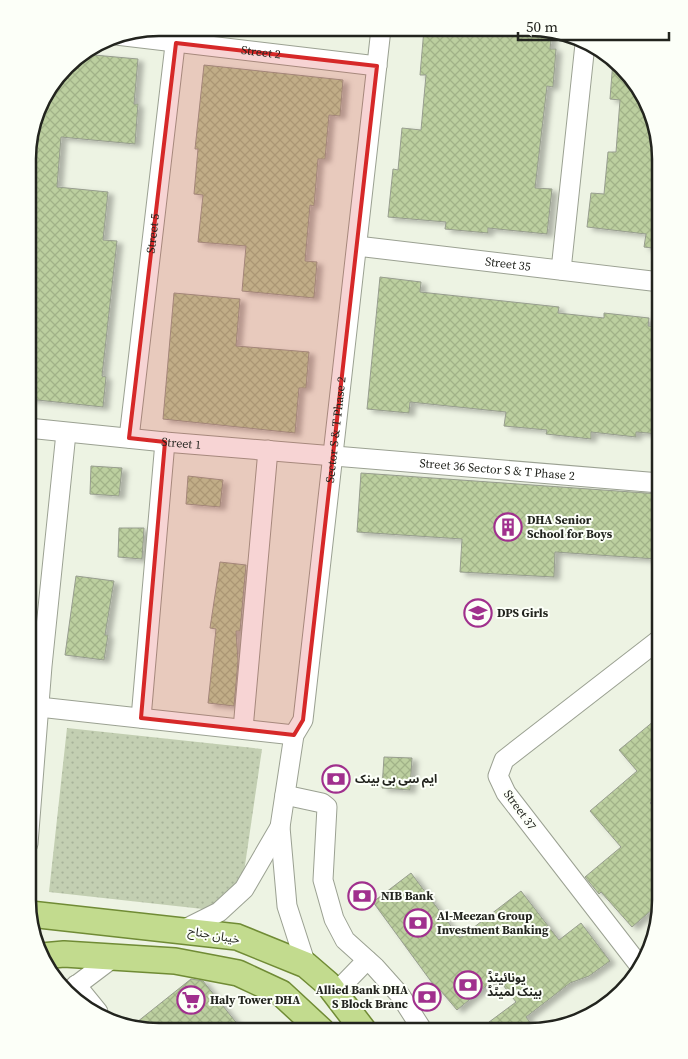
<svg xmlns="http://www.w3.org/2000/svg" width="688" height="1059" viewBox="0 0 688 1059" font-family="'Source Serif 4','Noto Sans Arabic',serif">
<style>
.green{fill:url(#green-dots)}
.building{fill:url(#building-cross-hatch);stroke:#979d8e;filter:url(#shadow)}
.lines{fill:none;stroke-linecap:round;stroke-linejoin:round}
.minor-casing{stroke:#9ba192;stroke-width:21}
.major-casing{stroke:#708b35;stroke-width:28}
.minor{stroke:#fff;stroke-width:19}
.major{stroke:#c2db8e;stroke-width:25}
.marked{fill:#d62828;fill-opacity:0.2;stroke:#d62828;stroke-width:4;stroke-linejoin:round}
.labels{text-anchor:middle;stroke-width:4;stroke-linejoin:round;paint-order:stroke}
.street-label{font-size:12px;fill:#22241e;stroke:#fcfff8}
.poi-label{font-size:12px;font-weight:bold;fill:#22241e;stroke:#fcfff8;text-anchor:start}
.rim{fill:none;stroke:#22241e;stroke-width:2.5}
</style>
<defs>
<pattern id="green-dots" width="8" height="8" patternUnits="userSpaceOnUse" patternTransform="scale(1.25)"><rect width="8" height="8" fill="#c3cfb2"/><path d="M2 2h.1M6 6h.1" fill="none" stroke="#a7b299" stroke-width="1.8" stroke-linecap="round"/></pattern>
<pattern id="building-cross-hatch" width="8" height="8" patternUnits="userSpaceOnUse" patternTransform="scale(1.25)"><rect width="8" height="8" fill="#bccf9f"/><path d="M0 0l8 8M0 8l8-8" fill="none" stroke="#a1b288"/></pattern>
<filter id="shadow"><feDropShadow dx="5.5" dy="3" stdDeviation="2.5" flood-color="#0004"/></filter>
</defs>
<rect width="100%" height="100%" fill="#edf3e3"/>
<path class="green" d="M67,728L262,749L244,872L223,900L203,909L49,892Z"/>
<path class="building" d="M424,29L552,30L550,49H556L553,87L547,86L535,188L552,189L547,234L488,228V233L445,229L446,222L388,217L393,169L398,170L402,128L421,130L426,75H420Z
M83,54L138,59L134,104H138L135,144L61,137L57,187L108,192L103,240L117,241L102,376L106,377L103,407L28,399L29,142L45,94L73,60Z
M613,60L650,109L660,159V249L644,247L646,234L587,227L591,193L604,194L608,152H616L620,100L610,99Z
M204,65L343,80L340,116L329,115L325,159H318L314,206L310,205L305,261L317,262L314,298L242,291L246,246L198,242L203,195L194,194L198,149H195Z
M380,277L421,282L420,292L559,307L558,313L604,318V313L649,318L648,326L660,327V434L636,432V437L591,432V439L546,434L547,430L504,426L506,412L410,402L409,413L367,409Z
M174,293L240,299L236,346L309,352L306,388H299L295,433L163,419Z
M91,466L122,468L119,496L90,494Z
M361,473L660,494V521H658L656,559L555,552L554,577L460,572L462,539L357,532Z
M188,476L223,480L220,507L186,504Z
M119,528H144L142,559L118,557Z
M220,562L246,565L240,631H236L238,661L234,706L208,703L216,629L210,628Z
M76,576L114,581L105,635H108L104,660L65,655Z
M660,716V794L650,803L660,814V903L632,927L601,892L599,894L585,877L621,847L590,811L637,771L619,750Z
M384,757L412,758L410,790L382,788Z
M411,873L460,938L521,891L559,940L581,923L610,961L589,976L570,983L526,1017L536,1030L477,1031L516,1002L497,977L457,1010L440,990L438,991L373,902Z
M191,979L203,981L243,1031L142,1030L132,1026Z"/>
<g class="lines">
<g class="minor-casing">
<g id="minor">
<path id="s1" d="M116,35L377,66"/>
<path id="s2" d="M357,246L660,282"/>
<path d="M561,270L585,44"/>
<path id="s3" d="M28,428L165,442L660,483"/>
<path id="s4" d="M129,438L177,28"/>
<path d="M39,707L294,735"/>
<path d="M141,718L165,442"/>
<path d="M243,729L268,450"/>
<path d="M285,795L322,803L327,807L323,880L334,919L345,940L375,967L400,995L423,1031"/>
<path d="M28,844L42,666L66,433"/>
<path d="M183,930L219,912L244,889L280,827"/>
<path id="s5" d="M306,965L287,906L280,827L294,735L303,720L381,29"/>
<path d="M639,965L506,793L498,776L504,760L660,639"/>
<path d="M76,985L98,1012"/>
<path d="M69,991L114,957"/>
<path d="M335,993L367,960"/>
</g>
</g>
<g class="major-casing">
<path id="major" d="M30,914L237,937L306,965L328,984L364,1031
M42,956L64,954L175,961L238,973L281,993L322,1031"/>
</g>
<use href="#minor" class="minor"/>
<use href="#major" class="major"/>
</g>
<path class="marked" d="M176,43L377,66L303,720L294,735L141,718L165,442L129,438Z"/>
<defs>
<g id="building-ring" transform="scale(1.4375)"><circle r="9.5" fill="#fcfff8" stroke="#a0308d" stroke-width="1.5"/><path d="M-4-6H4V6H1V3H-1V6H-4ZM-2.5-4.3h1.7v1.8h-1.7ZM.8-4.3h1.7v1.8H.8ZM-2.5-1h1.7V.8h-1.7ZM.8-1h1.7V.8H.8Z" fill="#a0308d"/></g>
<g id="school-ring" transform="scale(1.4375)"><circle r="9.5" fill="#fcfff8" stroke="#a0308d" stroke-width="1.5"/><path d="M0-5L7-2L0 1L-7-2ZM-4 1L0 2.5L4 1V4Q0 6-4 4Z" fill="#a0308d"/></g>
<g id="bank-ring" transform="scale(1.4375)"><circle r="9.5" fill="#fcfff8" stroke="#a0308d" stroke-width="1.5"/><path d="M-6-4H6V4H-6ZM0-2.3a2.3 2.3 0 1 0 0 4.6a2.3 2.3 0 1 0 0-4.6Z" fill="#a0308d"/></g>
<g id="supermarket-ring" transform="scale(1.4375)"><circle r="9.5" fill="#fcfff8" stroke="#a0308d" stroke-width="1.5"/><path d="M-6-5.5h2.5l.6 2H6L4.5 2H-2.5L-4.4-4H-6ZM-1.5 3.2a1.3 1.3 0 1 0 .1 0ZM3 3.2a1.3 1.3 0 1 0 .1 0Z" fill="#a0308d"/></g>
</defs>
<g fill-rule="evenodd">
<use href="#building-ring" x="508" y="527"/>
<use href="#school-ring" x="478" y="613"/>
<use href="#bank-ring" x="336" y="779"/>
<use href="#bank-ring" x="362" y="896"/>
<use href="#bank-ring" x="418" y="923"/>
<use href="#bank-ring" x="468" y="985"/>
<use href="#bank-ring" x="427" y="997"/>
<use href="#supermarket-ring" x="191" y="1000"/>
</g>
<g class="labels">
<g class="street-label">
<text dy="4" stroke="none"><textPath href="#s1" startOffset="146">Street 2</textPath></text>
<text dy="4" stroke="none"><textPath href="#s4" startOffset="206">Street 5</textPath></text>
<text dy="4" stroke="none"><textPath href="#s2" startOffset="152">Street 35</textPath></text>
<text dy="4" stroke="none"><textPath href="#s5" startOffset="544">Sector S &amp; T Phase 2</textPath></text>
<text dy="4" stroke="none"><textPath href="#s3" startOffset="154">Street 1</textPath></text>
<text dy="4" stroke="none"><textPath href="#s3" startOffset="471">Street 36 Sector S &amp; T Phase 2</textPath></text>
<text transform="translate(520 810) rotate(54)" y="4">Street 37</text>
<text transform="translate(214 935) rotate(10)" y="4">خیبان جناح</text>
</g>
<g class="poi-label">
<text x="527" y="524">DHA Senior<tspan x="527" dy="14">School for Boys</tspan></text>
<text x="497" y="617">DPS Girls</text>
<text x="355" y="783">ایم سی بی بینک</text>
<text x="381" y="900">NIB Bank</text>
<text x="437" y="920">Al-Meezan Group<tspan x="437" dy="14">Investment Banking</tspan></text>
<text x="487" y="982">یونائیٹڈ<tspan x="487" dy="14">بینک لمیٹڈ</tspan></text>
<text x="408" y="994" text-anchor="end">Allied Bank DHA<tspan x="408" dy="14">S Block Branc</tspan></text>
<text x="210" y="1004">Haly Tower DHA</text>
</g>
</g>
<path d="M0 0H688V1059H0ZM159 36H529A123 123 0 0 1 652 159V900A123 123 0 0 1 529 1023H159A123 123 0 0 1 36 900V159A123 123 0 0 1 159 36Z" fill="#fcfff8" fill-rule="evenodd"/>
<path class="rim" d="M159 36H529A123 123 0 0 1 652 159V900A123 123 0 0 1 529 1023H159A123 123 0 0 1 36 900V159A123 123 0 0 1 159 36Z"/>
<path d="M518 32v8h151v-8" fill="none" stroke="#22241e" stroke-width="2.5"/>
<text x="526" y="32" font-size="15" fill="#22241e" stroke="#fcfff8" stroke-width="4" paint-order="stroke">50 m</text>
</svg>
